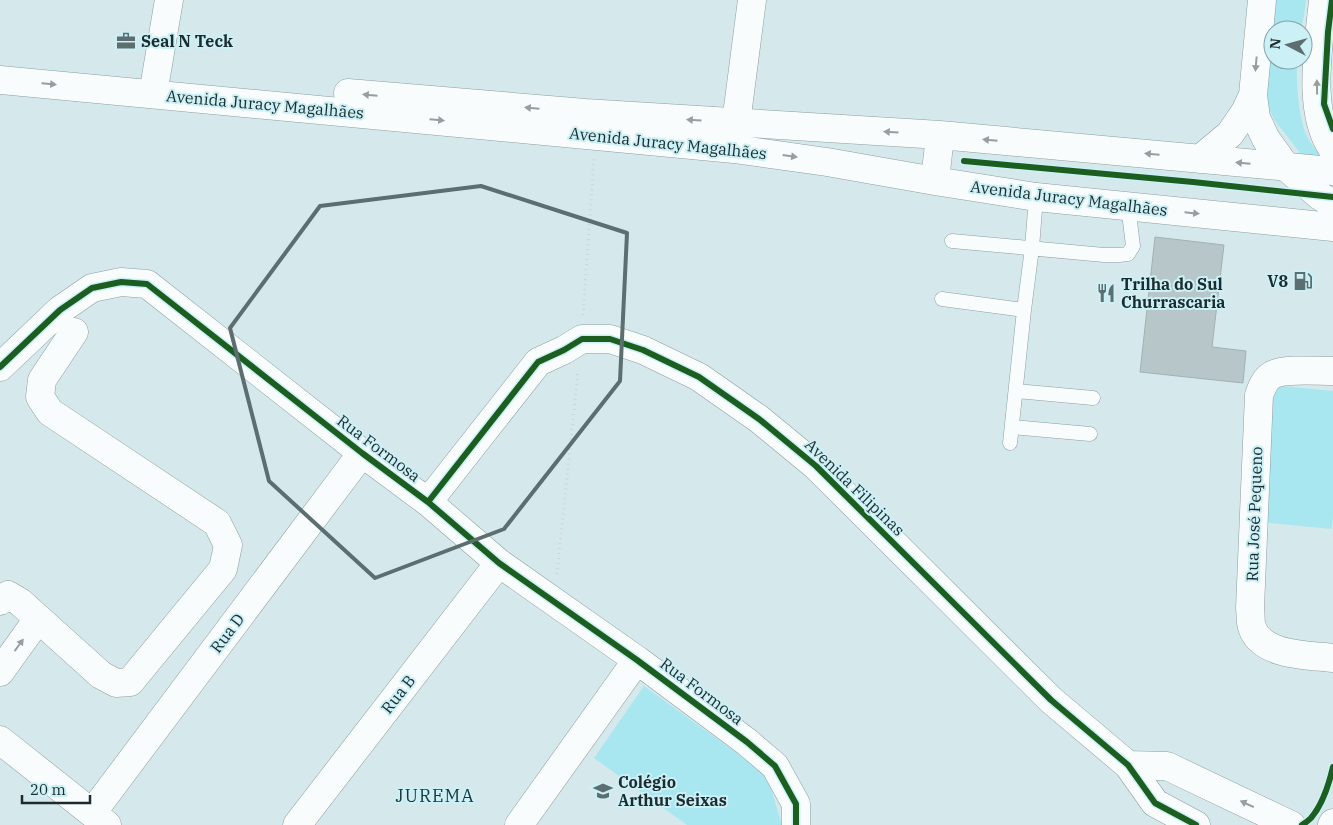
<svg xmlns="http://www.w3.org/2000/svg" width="1333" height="825" viewBox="0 0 1333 825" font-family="'IBM Plex Serif',serif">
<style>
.green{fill:#a8e7f0}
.building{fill:#b7c7c9;stroke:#a2b1b3}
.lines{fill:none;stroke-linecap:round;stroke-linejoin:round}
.service-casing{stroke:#8d9d9f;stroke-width:15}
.minor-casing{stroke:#8d9d9f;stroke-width:29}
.secondary-casing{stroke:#8d9d9f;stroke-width:29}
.primary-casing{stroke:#8d9d9f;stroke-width:29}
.path{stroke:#ced5d6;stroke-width:3;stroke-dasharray:1 4;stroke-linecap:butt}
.service{stroke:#f9fcfc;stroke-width:14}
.minor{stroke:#f9fcfc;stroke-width:28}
.secondary{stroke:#f9fcfc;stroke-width:28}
.primary{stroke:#f9fcfc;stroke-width:28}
.cycleway-casing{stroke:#cbf0f6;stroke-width:9}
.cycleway{stroke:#1b5e20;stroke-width:6}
.oneway{fill:#969e9f}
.marked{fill:none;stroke:#5d6e70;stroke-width:4;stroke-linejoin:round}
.labels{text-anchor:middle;stroke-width:4;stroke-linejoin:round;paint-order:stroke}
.poi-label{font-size:16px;font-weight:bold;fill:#1d2b2e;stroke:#cbf0f6;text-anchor:start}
.street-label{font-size:16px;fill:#1d2b2e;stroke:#cbf0f6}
.neighbourhood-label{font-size:18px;letter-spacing:1px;fill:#18383d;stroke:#cbf0f6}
</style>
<rect width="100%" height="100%" fill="#d5e9ec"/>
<path class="green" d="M1268,0H1306L1304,16L1301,28L1296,30H1274L1270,24Z
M1265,58C1277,66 1284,66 1297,60C1296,81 1298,119 1308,138C1312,146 1319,153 1324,160L1305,159L1275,121L1260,91Z
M1273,385L1333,391V517L1332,529L1261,522Z
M644,686L763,772L770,785L782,825H687L594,758Z"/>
<path class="building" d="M1155,237L1224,245L1212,347L1246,351L1243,383L1140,372Z"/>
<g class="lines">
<g class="service-casing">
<path id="service" d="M952,241L1104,255H1119L1128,254L1133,246L1128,205
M942,299L1024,310
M1016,391L1093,398
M1012,427L1090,434
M1010,443L1024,310L1032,248L1036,197"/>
</g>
<g class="minor-casing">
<path id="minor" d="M153,94L169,0
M736,123L752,0
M0,367L60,310L92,288L121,282L147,284L362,453L428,502L499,563L637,660L747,742L775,766L796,804V825
M1333,371C1318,371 1285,368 1272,375C1265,379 1262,387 1259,395L1250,608C1251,614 1250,622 1252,627C1261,656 1308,655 1333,658
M428,502L538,362L564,350L582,339H610L643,350L699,377L759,419L816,466L1051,700L1128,765L1155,803L1196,825
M0,601L8,595L20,602L101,675L116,683L130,682L223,569L228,545L217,523L50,412L40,397L42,380L74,332
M0,672L38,619
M0,740L107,825
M1128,765L1167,766L1291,825
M92,813L362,453
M297,825L499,563
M519,825L637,660"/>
</g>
<g class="secondary-casing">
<path id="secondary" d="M1332,825L1333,823"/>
</g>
<g class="primary-casing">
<path id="primary" d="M1262,0L1253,95L1256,118L1266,139L1286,167L1320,196L1333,204
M1323,0C1319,45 1306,111 1333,150
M0,80L734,149L827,162L935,181L1036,197L1333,227
M348,93L585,113L940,135L1333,171
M1200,159L1230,134L1245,112L1253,95
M935,181L940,135"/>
</g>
<path class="path" d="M583,315L594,159
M557,574L578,371"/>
<use href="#service" class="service"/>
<use href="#minor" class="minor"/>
<use href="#secondary" class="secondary"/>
<use href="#primary" class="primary"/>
<g class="cycleway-casing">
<path id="cycleway" d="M1332,0L1328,32L1324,104L1333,129
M964,161L1193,182L1333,197
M0,367L60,310L92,288L121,282L147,284L362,453L428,502L499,563L637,660L747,742L775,766L796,804V825
M428,502L538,362L564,350L582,339H610L643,350L699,377L759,419L816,466L1051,700L1128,765L1155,803L1196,825
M1302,825C1305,823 1309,820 1311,818C1323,804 1329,784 1333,767"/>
</g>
<use href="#cycleway" class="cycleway"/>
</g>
<defs><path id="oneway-solid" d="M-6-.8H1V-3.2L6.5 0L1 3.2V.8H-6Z" transform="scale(1.25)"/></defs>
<g class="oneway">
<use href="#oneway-solid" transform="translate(1256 64) rotate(95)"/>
<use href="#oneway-solid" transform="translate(49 84) rotate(5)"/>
<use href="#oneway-solid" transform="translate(1317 87) rotate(-91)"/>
<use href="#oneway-solid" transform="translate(370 95) rotate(-175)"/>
<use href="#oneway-solid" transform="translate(532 108) rotate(-175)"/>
<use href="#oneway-solid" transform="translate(437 120) rotate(5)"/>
<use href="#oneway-solid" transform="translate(694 120) rotate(-176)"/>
<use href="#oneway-solid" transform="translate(891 132) rotate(-176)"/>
<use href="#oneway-solid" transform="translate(990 140) rotate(-175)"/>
<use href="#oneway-solid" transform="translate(1152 154) rotate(-175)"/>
<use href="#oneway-solid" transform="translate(790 156) rotate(8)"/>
<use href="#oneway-solid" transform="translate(1243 163) rotate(-175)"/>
<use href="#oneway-solid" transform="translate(1192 213) rotate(6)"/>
<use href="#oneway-solid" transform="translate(19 645) rotate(-54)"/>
<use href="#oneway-solid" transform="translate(1247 804) rotate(-155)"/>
</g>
<path class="marked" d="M481,186L627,233L620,381L504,529L375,578L269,481L230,328L320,206Z"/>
<defs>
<g id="office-bare" transform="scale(1.5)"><path d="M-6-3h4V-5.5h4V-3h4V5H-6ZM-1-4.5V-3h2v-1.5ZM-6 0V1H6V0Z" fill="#5d6e70" stroke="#cbf0f6" stroke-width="2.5" paint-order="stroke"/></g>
<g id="fuel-bare" transform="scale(1.5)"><path d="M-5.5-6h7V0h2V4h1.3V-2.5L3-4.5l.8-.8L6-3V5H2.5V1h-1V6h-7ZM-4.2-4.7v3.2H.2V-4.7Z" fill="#5d6e70" stroke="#cbf0f6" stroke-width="2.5" paint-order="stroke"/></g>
<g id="restaurant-bare" transform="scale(1.5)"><path d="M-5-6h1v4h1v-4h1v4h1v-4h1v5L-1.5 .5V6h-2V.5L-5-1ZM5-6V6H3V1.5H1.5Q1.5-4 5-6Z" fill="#5d6e70" stroke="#cbf0f6" stroke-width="2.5" paint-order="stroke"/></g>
<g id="school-bare" transform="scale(1.5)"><path d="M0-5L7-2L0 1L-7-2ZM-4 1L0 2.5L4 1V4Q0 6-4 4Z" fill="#5d6e70" stroke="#cbf0f6" stroke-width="2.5" paint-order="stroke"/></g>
</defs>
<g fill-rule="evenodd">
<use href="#office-bare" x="126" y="41"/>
<use href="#fuel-bare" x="1303" y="281"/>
<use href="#restaurant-bare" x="1106" y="293"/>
<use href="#school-bare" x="603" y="791"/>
</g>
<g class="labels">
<g class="poi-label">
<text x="141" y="47">Seal N Teck</text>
<text x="1288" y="287" text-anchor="end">V8</text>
<text x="1121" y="290">Trilha do Sul<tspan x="1121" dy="18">Churrascaria</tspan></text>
<text x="618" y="788">Colégio<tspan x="618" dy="18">Arthur Seixas</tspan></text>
</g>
<g class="street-label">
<text transform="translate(265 104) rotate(5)" y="6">Avenida Juracy Magalhães</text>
<text transform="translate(668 143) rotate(6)" y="6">Avenida Juracy Magalhães</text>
<text transform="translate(1069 198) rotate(7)" y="6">Avenida Juracy Magalhães</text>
<text transform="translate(379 448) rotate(37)" y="6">Rua Formosa</text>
<text transform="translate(855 487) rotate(44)" y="6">Avenida Filipinas</text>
<text transform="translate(1254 514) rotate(-88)" y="6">Rua José Pequeno</text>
<text transform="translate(227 633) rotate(-53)" y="6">Rua D</text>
<text transform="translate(702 691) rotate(37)" y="6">Rua Formosa</text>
<text transform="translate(398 694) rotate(-52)" y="6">Rua B</text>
</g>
<g class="neighbourhood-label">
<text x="435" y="802">JUREMA</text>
</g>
</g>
<g transform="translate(1288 45) rotate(276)"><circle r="24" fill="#cbf0f6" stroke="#85a1a6"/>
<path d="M0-4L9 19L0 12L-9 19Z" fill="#5d6e70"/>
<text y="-8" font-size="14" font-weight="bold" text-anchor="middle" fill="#1d2b2e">N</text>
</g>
<path d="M22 795v8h68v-8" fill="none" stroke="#1d2b2e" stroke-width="2.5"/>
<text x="30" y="795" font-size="15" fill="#1d2b2e" stroke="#cbf0f6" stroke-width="4" paint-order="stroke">20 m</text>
</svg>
